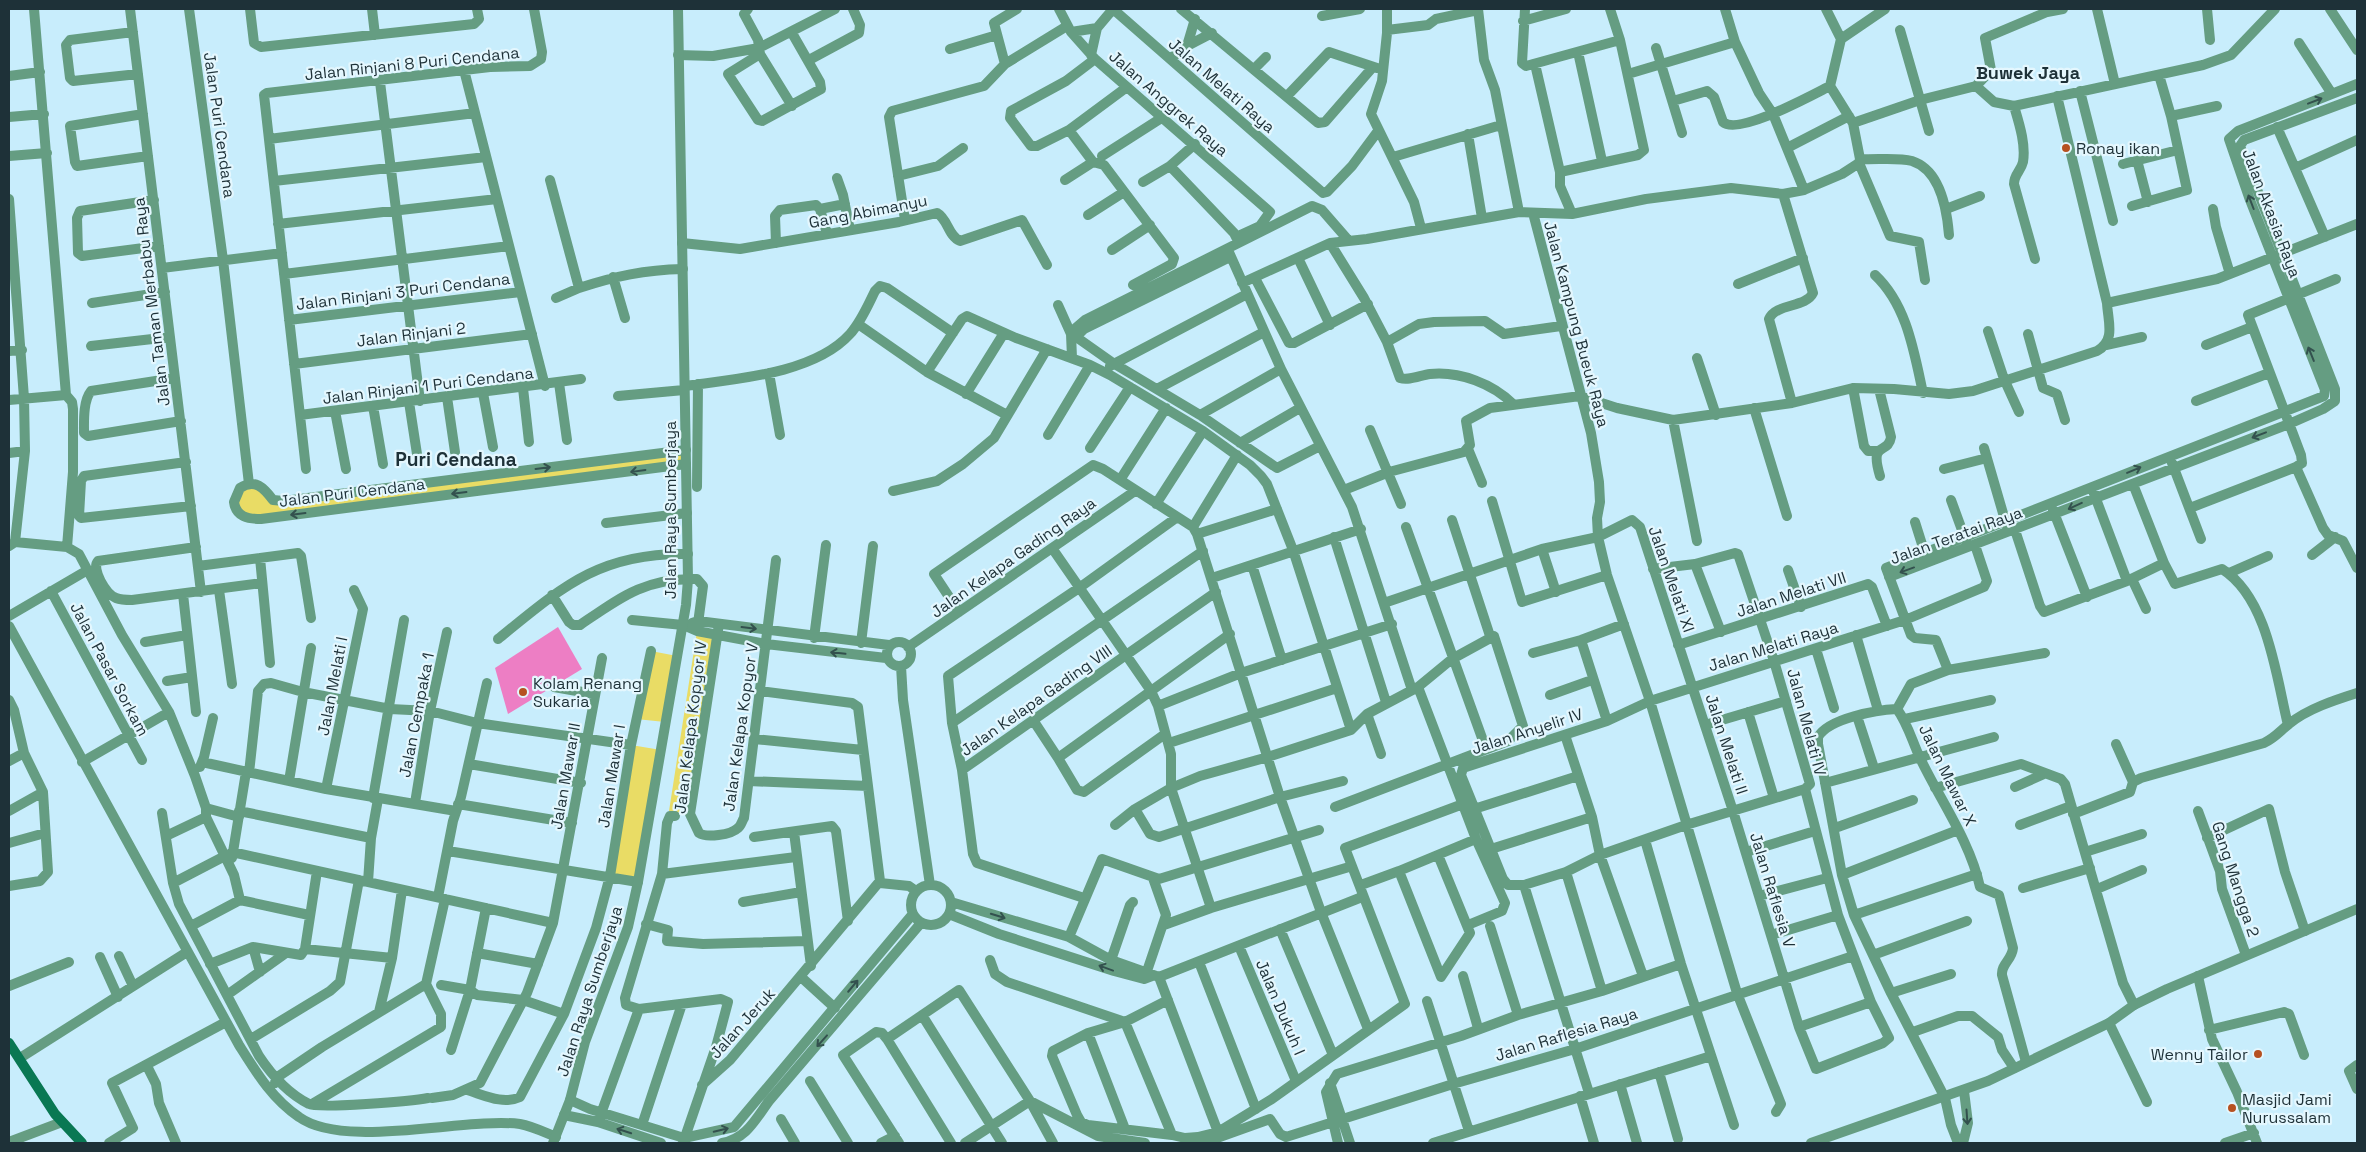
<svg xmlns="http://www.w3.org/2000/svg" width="2366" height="1152" viewBox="0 0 2366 1152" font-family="'Space Grotesk',sans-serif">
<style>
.green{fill:#e9dc65}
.water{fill:#ed7ec4}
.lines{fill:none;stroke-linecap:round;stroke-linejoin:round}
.minor{stroke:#659d82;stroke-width:10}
.tertiary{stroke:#659d82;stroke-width:10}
.secondary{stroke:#097853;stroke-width:10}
.oneway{stroke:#33514e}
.poi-dot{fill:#b65121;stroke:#e4f7fe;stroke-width:2}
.labels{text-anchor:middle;stroke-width:4.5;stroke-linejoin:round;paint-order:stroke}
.street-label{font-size:16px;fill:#1e3138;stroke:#e4f7fe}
.poi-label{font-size:16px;fill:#1e3138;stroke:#e4f7fe;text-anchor:start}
.neighbourhood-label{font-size:18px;font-weight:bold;fill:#1e3138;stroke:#e4f7fe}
.quarter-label{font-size:19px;font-weight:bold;fill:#1e3138;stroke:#e4f7fe}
</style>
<rect width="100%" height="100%" fill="#c8edfc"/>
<path class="green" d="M686,450V464L245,518L235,497L249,484L273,500Z
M697,631L717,635L690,814L669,811Z
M651,651L677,656L665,722L636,719Z
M631,745L661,750L638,882L610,876Z"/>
<path class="water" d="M558,627L582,669L508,714L495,668Z"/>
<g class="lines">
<path class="minor" d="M34,9L66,395L72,402L73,409V472L67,547
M130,9L201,592
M189,9L223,260L249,484
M250,9L254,43L261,47L474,24L479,19L477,9
M372,9L375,35
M748,9L744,14L758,40L760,54L792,106
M1059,9L1071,32L1095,59L1270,212L1260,226L1236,237
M1113,9L1323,193L1327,192L1352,166L1378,131
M1181,9L1318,123L1325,122L1372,68
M1387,9V33L1382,81L1371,114L1414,202L1421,228
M1478,9L1484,60L1495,90L1519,212
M1525,9L1522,63L1526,66L1620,40
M1725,9L1735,42
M1826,9L1841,39
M2097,9L2115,84
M2207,9L2210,40
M1322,16L1360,9
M1523,21L1566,9
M1387,30L1428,25L1436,19L1478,10
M1900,30L1929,131
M133,32L70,40L66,45L70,78L73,81L138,74
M1071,32L1097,28
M1841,39L1830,86L1853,123L1860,159L1859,163L1890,236L1919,242L1925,280
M1841,39L1885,9
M2299,43L2332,94
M1187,46L1195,19
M1656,48L1682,133
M950,49L997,35
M1578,52L1602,161
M760,54L728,74L758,120L762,121L821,89L820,82L792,33
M678,55L713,56L759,48L835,9
M1091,55L1097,28L1113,9
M1095,59L1066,81L1011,111L1010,118L1031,146H1037L1069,130L1127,87
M1170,59L1187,46L1212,33
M809,60L859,33L860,25L853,9
M1005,64L994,23L1017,9
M1535,64L1560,172
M1254,69L1266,57
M464,70L545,386
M1628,74L1735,42L1759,93L1773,114L1804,190
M9,76L40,72
M380,82L420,401
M1976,86L1991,70L1985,38L2047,12L2063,9
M2080,91L2113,221
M1287,96L1329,52L1377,68
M1673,101L1707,91L1714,97L1723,122C1738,136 1812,95 1830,86
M2014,106C2019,123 2026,144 2023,162C2021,171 2014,174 2014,184L2035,259
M143,114L70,126L75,162L77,166L148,156
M2171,116L2217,106
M9,117L44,114
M1853,123L1920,100L1976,86L1994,102L2014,106L2203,65L2231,55L2275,9
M2277,127L2325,237
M1069,130L1093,162L1104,165L1174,258L1172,264L1133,285
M1468,134L1482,218
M269,139L475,113
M1787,148L1849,116
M9,156L47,153
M1102,156L1163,117
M1393,157L1501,125
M1860,159C1876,160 1897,157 1912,161C1940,170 1947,210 1949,235
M2137,160L2148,202
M2123,164L2178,150
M1170,166L1234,233L1238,241
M2295,168L2357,140
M898,176L938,166L963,148
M837,178L843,195L850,230
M550,180L579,288C616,276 644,270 683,269
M1065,180L1093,162
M274,181L486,157
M1143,182L1170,166L1195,144
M1783,194L1813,293C1806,308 1776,303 1769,319L1792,403
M9,199L24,398L25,451L15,542L9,546
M154,200L80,211L77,218L78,253L82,256L159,246
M2132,206L2187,190L2171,116L2159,75
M820,209L845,204
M1946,209L1980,196
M2213,209L2216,227L2230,274
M1533,213L1591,433L1599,482L1600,502L1597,518L1598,537L1607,575L1650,701L1737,993L1781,1104L1776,1112
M1572,214L1560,186V172L1638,155L1644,150L1620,40L1610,9
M1088,215L1124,192
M905,220L889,117L892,111L984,86L1005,64L1067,26
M278,224L497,199
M682,243L740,249L899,222L937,213C948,219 948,236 960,241L1022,220L1047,265
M776,243L775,216L780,210L816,205L820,209L827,234
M1330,243L1364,298L1387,342L1400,378C1409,381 1421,375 1430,374C1460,371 1493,384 1513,404
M1112,250L1150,225
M1228,250L1281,369L1352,507L1412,690
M1230,257L1084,329L1078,335L1079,339L1113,363L1200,415L1277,468L1320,446
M1298,258L1330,325
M162,268L282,253
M284,274L509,246
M1875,275C1907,305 1914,352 1923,393
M613,277L625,318
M1255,278L1289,343H1294L1368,304
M1242,283L1330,243L1367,239L1519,212L1572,214L1646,199L1731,188L1783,194L1804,190L1842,174L1859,163
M1738,284L1803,258
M556,298L579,288
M92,303L165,292
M2107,303L2217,279L2357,224
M1058,305L1071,334L1072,358
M289,320L521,292
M858,324L927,372L1007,415
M1988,331L2004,379L2019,412
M1071,332L1085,320L1312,206L1322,210L1349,241
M2028,334L2043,388L2057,394L2065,420
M1387,342L1419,324L1434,322L1485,321L1504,334L1561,326
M2106,345L2142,337
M2206,345L2252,327
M91,346L170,337
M9,351L22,350
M1697,358L1716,415
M294,364L532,334
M1110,366L1247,294
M927,372L962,319L967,316L1016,338L1090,365L1110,375L1203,431L1250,465L1261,476L1267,484L1293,550L1351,730
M769,373L780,435
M175,378L91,391C83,401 84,421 84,433L88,436L181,421
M559,383L567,440
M685,386C735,379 814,374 850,334C861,322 868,305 875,291L880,286L887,288L953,333
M523,388L529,442
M1853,388L1864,446L1868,451H1878
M1157,389L1264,332
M1879,389L1891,437C1888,456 1869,439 1880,476
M483,393L493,447
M966,394L1004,333
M618,396L684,390
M447,397L455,452
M9,400L66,395
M2196,401L2269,373
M409,402L417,454
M373,406L383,464
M1754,408L1787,516
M335,411L346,469
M300,415L581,379
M1200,415L1281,369
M1673,420L1697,541
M1370,430L1401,504
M1048,435L1090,365
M1240,443L1300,408
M1090,448L1130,387
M1984,448L2007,527
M1468,449L1482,483
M686,450L284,501L273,500C264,488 255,478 240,488L234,502C236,517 248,519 261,519L686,464
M9,453L25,451
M186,462L84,476L81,481L79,516L81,518L191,506
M2172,463L2201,539
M2296,467L2323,528L2328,535L2343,541L2357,568
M306,469L264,95L267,93L490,67L530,66L541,59L542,52L534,9
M1944,469L1987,458
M1120,480L1166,408
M2133,484L2164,563L2175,584L2222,569C2268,598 2276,676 2288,725
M697,487L698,384
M1344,490L1389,472L1464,452L1470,445L1466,421L1490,408L1580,396L1617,408L1673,420L1792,403L1853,388L1894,389L1949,394L1973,391L2097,351C2116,340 2108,322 2107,303L2057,96
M893,491L937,481L963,464L994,438L1047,349
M2093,491L2127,581
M1951,500L1966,541
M1492,501L1522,602L1607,575
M1156,504L1203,431
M2190,508L2296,467L2302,463L2301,455L2248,315L2336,279
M2053,510L2087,597
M1452,520L1490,636
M1915,522L1926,557
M606,523L687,513
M1193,527L1237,455
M1406,527L1486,749
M2015,530L2040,606L2044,612L2127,581L2164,563
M1197,534L1277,509
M1334,537L1386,702
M15,542L67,547L79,554L122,635L169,712L195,776L206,808V817L234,875L240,900
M196,547L98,561C91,569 106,594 116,598C121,600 127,600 132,600L262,583
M1052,548L1151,691L1158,706L1171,754V788L1211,908
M1542,549L1556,592
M2312,555L2335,537
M260,558L270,663
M1695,564L1721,632
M1252,565L1282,660
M198,566L298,553L301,556L311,618
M1653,569L1695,564L1735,553L1738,554L1774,661L1810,784L1805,789L1686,825L1600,855L1566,872L1524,885H1508L1503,879L1461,775L1463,768L1607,721L1650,701L1905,620L1984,587L1987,581L1975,545
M1788,570L1801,607
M2229,573L2268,556
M1889,577L2289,424L2323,409L2335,401V389L2240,146L2244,140L2357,98
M1212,578L1361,529
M2132,579L2146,609
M219,590L232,684
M51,591L142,760
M183,594L196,712
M552,595L569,622L573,625H580C621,597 645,578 697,579L703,586L697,631
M1384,603L1542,549L1598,537L1632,520L1640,527L1733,811L1799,1027L1816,1069L1883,1043L1889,1038L1871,1002L1838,915L1805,789
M959,612L934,574L1093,465L1103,469L1193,527L1197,534L1280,797L1321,912L1368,1029
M9,616L86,571
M632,620L683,625L697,631L766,644L886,658
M692,623L698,621L889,645
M719,624L690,814L699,833C706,838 731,835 738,828C741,826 742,821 744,818L776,560
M9,626L239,1045C256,1072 272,1099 299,1117C345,1150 464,1117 520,1124C532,1126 544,1132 556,1137
M1856,635L1878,710
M814,638L826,545
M498,639C562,587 600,552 688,554
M1581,640L1607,721
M887 654a12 12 0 1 1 24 0a12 12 0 1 1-24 0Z
M145,642L187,635
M861,643L873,546
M1678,645L1868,584L1872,587L1887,626
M908,647L1135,491
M1816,649L1834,708
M1533,653L1581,640L1624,624
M901,666L903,700L930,885
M1948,670L2045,653
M167,681L192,677
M554,687L594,694
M1418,687L1476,839L1505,903L1502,911L1468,925
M1550,695L1592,680
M9,700L14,710L24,753L43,792L48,872L40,881L9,886
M1158,706L1241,673L1392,624
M1897,709L1911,684L1948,670L1936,640L1915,638L1911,635L1886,568L2324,396L2325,390L2250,200L2229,139L2238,131L2357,84
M1748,712L1774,798
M1367,714L1381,754
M1857,716L1874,768
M1905,719L1991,700
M1033,720L1058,758L1230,634
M952,723L1203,551
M1705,725L1786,701
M1565,735L1592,817L1600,855L1643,976
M754,739L863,750
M1169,743L1337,688
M2116,744L2133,782
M1058,758L1077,790L1084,792L1165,734
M9,761L24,753
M82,762L169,712
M202,762L326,789L456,811
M469,764L581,783
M200,767L204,757L213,718
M962,770L1216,592
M249,773L258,691L264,684L271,683L303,692L390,709L430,711L477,723L631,745
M289,781L311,648
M749,781L868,786
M1825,783L1994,737
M2015,787L2044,774
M1935,788L2021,764L2061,779L2065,784L2123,983L2134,1005
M326,789L363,609L354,590
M373,798L404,620
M415,803L430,711L447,632
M458,804L572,823
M206,808L239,817
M1135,809L1150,834L1159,837L1280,797L1343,781
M1474,809L1578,776
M9,811L43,792
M239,811L371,838
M2198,811L2220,871L2222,889L2246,955
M162,813L173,883L179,904L259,1056C271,1074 289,1094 309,1104C318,1109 413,1101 428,1098
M2073,814L2130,792L2133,782L2141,778L2264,743C2275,738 2280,731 2289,724C2307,709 2335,700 2357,693
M675,816H670L667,823L662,874L625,998L626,1005L639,1009L721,999L728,1002L716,1047L683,1143
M1115,825L1135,809L1171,788L1200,776L1268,757L1351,730L1367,714L1418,687L1452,659L1494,636L1523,726L1508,741L1335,807
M2020,825L2071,806
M1835,828L1913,800
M794,832L811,966
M166,836L206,817
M754,837L832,826L836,831L848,921
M2207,838L2269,809L2285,872L2305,931
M1645,840L1681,964L1734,1125
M9,843L45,833
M1491,849L1592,817
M448,851L638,882
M232,852L553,923
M1746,852L1815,831
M2085,852L2142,834
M232,858L246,772
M1399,871L1441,977L1470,933L1438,855
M1566,872L1602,991
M662,874L796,857
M1842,875L1958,830
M368,882L371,838L378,799
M173,883L223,857
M880,883L909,886L916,891
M911 905a20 20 0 1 1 40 0a20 20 0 1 1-40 0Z
M1361,885L1399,871L1476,839
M1524,885L1589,1093
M2023,888L2090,868
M2097,889L2142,870
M1759,896L1827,878
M438,897L453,821L461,797L487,683
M1084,898L977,863L973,854L962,770L952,723L948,676L1079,588L1176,518
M743,902L801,892
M951,902L1069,937L1111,960L1159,977L1362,897
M486,908L470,990L477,995L523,1000L564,1014
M949,914L999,934L1114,971L1144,979L1152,976
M1854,915L1977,874
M646,924L668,930L667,941L703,944L807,941
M1164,925L1211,908L1349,867
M191,926L240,900L309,915
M1490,926L1518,1015
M1280,929L1333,1055
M1771,935L1838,915
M1069,937L1102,859L1159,879L1319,830
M1239,946L1296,1081
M253,947L260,972
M305,949L392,958
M477,953L538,964
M1873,955L1967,921
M119,956L133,986
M100,957L118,997
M990,960L995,974L1007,982L1125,1022L1172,1135L1088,1125L1081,1122L1077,1115L1052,1056L1053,1051L1088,1033L1125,1022L1168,1000
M1111,960L1130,905L1133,902
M1199,962L1256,1109
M210,964L253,947L301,955L305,949L317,871
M1463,976L1478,1028
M2198,976L2212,1039L2237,1092L2257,1143
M801,977L835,1008
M1145,977L1166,915L1153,878
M1159,977L1218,1132
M441,985L470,990L451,1050
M9,986L69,962
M1891,993L1951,974
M227,995L286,953
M1427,1001L1469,1131
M379,1012L392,958L402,890
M922,1015L1002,1143
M2109,1023L2147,1102
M1799,1027L1871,1002
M2209,1030L2284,1012L2289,1014L2304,1055
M1913,1032L1958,1016H1972L1998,1037L2002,1050L2014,1068
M1088,1033L1125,1129
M251,1039L330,991L340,982L359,880
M887,1039L959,990L1030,1101L1053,1143
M20,1058L187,952
M2357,1065L2349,1071L2357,1089
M147,1066L156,1084L159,1103L176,1143
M1659,1072L1678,1139
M810,1081L848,1143
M275,1083L276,1078L322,1047L426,984
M1330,1083L1350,1143
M1620,1084L1637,1143
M702,1085L730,1060L880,881L858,707L852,703L760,691
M467,1090C484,1095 503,1105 520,1097L564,1014L596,928L610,876L631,745L651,651
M1580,1096L1594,1143
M432,1098L453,1095L480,1083L527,993L553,923L602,658
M570,1100L590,1109L684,1138L734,1127L912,915
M312,1104L441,1027V1014L426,984L445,899
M564,1115L598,1122L661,1143
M781,1119L795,1143
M598,1122L639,1009
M642,1125L682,1004
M1172,1135L1185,1138L1198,1137L1218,1132L1272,1099L1405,1004L1345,848L1463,804
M9,1142L62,1122
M109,1143L133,1128L112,1083L226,1022
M722,1143C746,1139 755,1120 769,1101L921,923
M881,1143L895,1136
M899,1143L843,1055L876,1032L882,1033L887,1039L951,1143
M965,1143L1030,1101L1098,1136L1145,1143
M1203,1143L1270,1119L1280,1134L1286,1137L1453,1084L1575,1049L1853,956
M1338,1143L1326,1092L1337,1074L1461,1036L1518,1015L1602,991L1681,964
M1433,1143L1711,1056
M1958,1143L1951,1125L1945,1098L1891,993L1854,915L1842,875L1818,744V737C1829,718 1877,710 1897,709C1908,724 1912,741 1920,758C1940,800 1970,841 1980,887L1999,895L2013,948C2012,960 2001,964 2002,975L2026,1062
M1963,1143L1968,1123L1964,1091
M2225,1143L2254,1133"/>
<path class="tertiary" d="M2330,9L2357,50
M553,1143L570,1100L585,1042L628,927L638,882L686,605L688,579L678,9
M1811,1143L1988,1081L2109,1023L2134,1005L2167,989L2357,909"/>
<path class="secondary" d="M9,1043L55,1114L82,1143"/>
</g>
<defs><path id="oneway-shaft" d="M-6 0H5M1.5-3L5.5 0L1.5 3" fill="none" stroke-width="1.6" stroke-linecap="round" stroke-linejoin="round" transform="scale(1.25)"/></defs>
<g class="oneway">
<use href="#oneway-shaft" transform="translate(2315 101) rotate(-21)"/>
<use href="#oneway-shaft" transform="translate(2251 202) rotate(-111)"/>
<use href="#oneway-shaft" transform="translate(2311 354) rotate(-112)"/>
<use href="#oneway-shaft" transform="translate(2259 435) rotate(159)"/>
<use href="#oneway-shaft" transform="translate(543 468) rotate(-7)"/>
<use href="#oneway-shaft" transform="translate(2134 470) rotate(-23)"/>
<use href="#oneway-shaft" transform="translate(638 471) rotate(172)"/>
<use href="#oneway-shaft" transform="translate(459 493) rotate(173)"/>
<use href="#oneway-shaft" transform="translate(2075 506) rotate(155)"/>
<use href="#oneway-shaft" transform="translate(298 514) rotate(173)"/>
<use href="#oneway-shaft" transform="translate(1907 570) rotate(160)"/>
<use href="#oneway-shaft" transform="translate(749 628) rotate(7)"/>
<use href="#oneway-shaft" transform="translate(838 653) rotate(-174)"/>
<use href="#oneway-shaft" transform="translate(998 916) rotate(17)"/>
<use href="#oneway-shaft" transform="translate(1106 968) rotate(-160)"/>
<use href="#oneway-shaft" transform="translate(853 986) rotate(-50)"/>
<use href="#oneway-shaft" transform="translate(822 1041) rotate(132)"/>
<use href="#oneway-shaft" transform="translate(1967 1117) rotate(86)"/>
<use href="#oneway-shaft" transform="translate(721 1130) rotate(-13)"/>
<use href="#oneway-shaft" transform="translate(624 1131) rotate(-162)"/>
</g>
<g class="poi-dot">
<circle cx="2066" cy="148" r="5"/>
<circle cx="523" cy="692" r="5"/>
<circle cx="2258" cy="1054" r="5"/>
<circle cx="2232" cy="1108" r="5"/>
</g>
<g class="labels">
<g class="street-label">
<text transform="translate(412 63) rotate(-6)" y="6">Jalan Rinjani 8 Puri Cendana</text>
<text transform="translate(1222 85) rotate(41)" y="6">Jalan Melati Raya</text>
<text transform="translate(1169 103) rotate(41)" y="6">Jalan Anggrek Raya</text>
<text transform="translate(220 125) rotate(82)" y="6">Jalan Puri Cendana</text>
<text transform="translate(868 211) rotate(-11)" y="6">Gang Abimanyu</text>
<text transform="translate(2272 213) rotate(69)" y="6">Jalan Akasia Raya</text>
<text transform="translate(403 291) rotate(-7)" y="6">Jalan Rinjani 3 Puri Cendana</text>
<text transform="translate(151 302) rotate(-97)" y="6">Jalan Taman Merbabu Raya</text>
<text transform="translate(1577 324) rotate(75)" y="6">Jalan Kampung Bueuk Raya</text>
<text transform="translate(411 334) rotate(-7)" y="6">Jalan Rinjani 2</text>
<text transform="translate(428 385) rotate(-7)" y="6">Jalan Rinjani 1 Puri Cendana</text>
<text transform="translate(352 492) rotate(-7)" y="6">Jalan Puri Cendana</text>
<text transform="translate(670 510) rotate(-90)" y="6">Jalan Raya Sumberjaya</text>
<text transform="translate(1956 535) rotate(-20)" y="6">Jalan Teratai Raya</text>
<text transform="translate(1013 557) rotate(-35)" y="6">Jalan Kelapa Gading Raya</text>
<text transform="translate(1672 579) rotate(71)" y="6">Jalan Melati XI</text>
<text transform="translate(1791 594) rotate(-18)" y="6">Jalan Melati VII</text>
<text transform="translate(1773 646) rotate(-17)" y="6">Jalan Melati Raya</text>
<text transform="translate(110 669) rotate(62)" y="6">Jalan Pasar Sorkam</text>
<text transform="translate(332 686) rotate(-79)" y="6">Jalan Melati I</text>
<text transform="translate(1036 700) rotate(-35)" y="6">Jalan Kelapa Gading VIII</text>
<text transform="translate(416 715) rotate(-79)" y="6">Jalan Cempaka 1</text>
<text transform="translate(1807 722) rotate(75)" y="6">Jalan Melati IV</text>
<text transform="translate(690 727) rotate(-83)" y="6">Jalan Kelapa Kopyor IV</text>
<text transform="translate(740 727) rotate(-82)" y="6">Jalan Kelapa Kopyor V</text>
<text transform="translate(1527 731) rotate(-18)" y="6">Jalan Anyelir IV</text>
<text transform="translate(1727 744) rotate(72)" y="6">Jalan Melati II</text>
<text transform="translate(1948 775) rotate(64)" y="6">Jalan Mawar X</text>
<text transform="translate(565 776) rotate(-80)" y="6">Jalan Mawar II</text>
<text transform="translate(611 776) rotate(-81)" y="6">Jalan Mawar I</text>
<text transform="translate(2236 879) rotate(72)" y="6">Gang Mangga 2</text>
<text transform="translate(1773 890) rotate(73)" y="6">Jalan Raflesia V</text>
<text transform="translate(589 991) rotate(-72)" y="6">Jalan Raya Sumberjaya</text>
<text transform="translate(1281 1007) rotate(67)" y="6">Jalan Dukuh I</text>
<text transform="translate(742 1023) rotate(-48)" y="6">Jalan Jeruk</text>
<text transform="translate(1566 1034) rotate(-17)" y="6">Jalan Raflesia Raya</text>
</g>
<g class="poi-label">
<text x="2076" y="154">Ronay ikan</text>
<text x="533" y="689">Kolam Renang<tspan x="533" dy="18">Sukaria</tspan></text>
<text x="2248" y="1060" text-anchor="end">Wenny Tailor</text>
<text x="2242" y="1105">Masjid Jami<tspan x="2242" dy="18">Nurussalam</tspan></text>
</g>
<g class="neighbourhood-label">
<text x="2028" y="79">Buwek Jaya</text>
</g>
<g class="quarter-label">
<text x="456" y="466">Puri Cendana</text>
</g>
</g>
<rect width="2366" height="1152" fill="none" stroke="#1e3138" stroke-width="20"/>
</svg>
